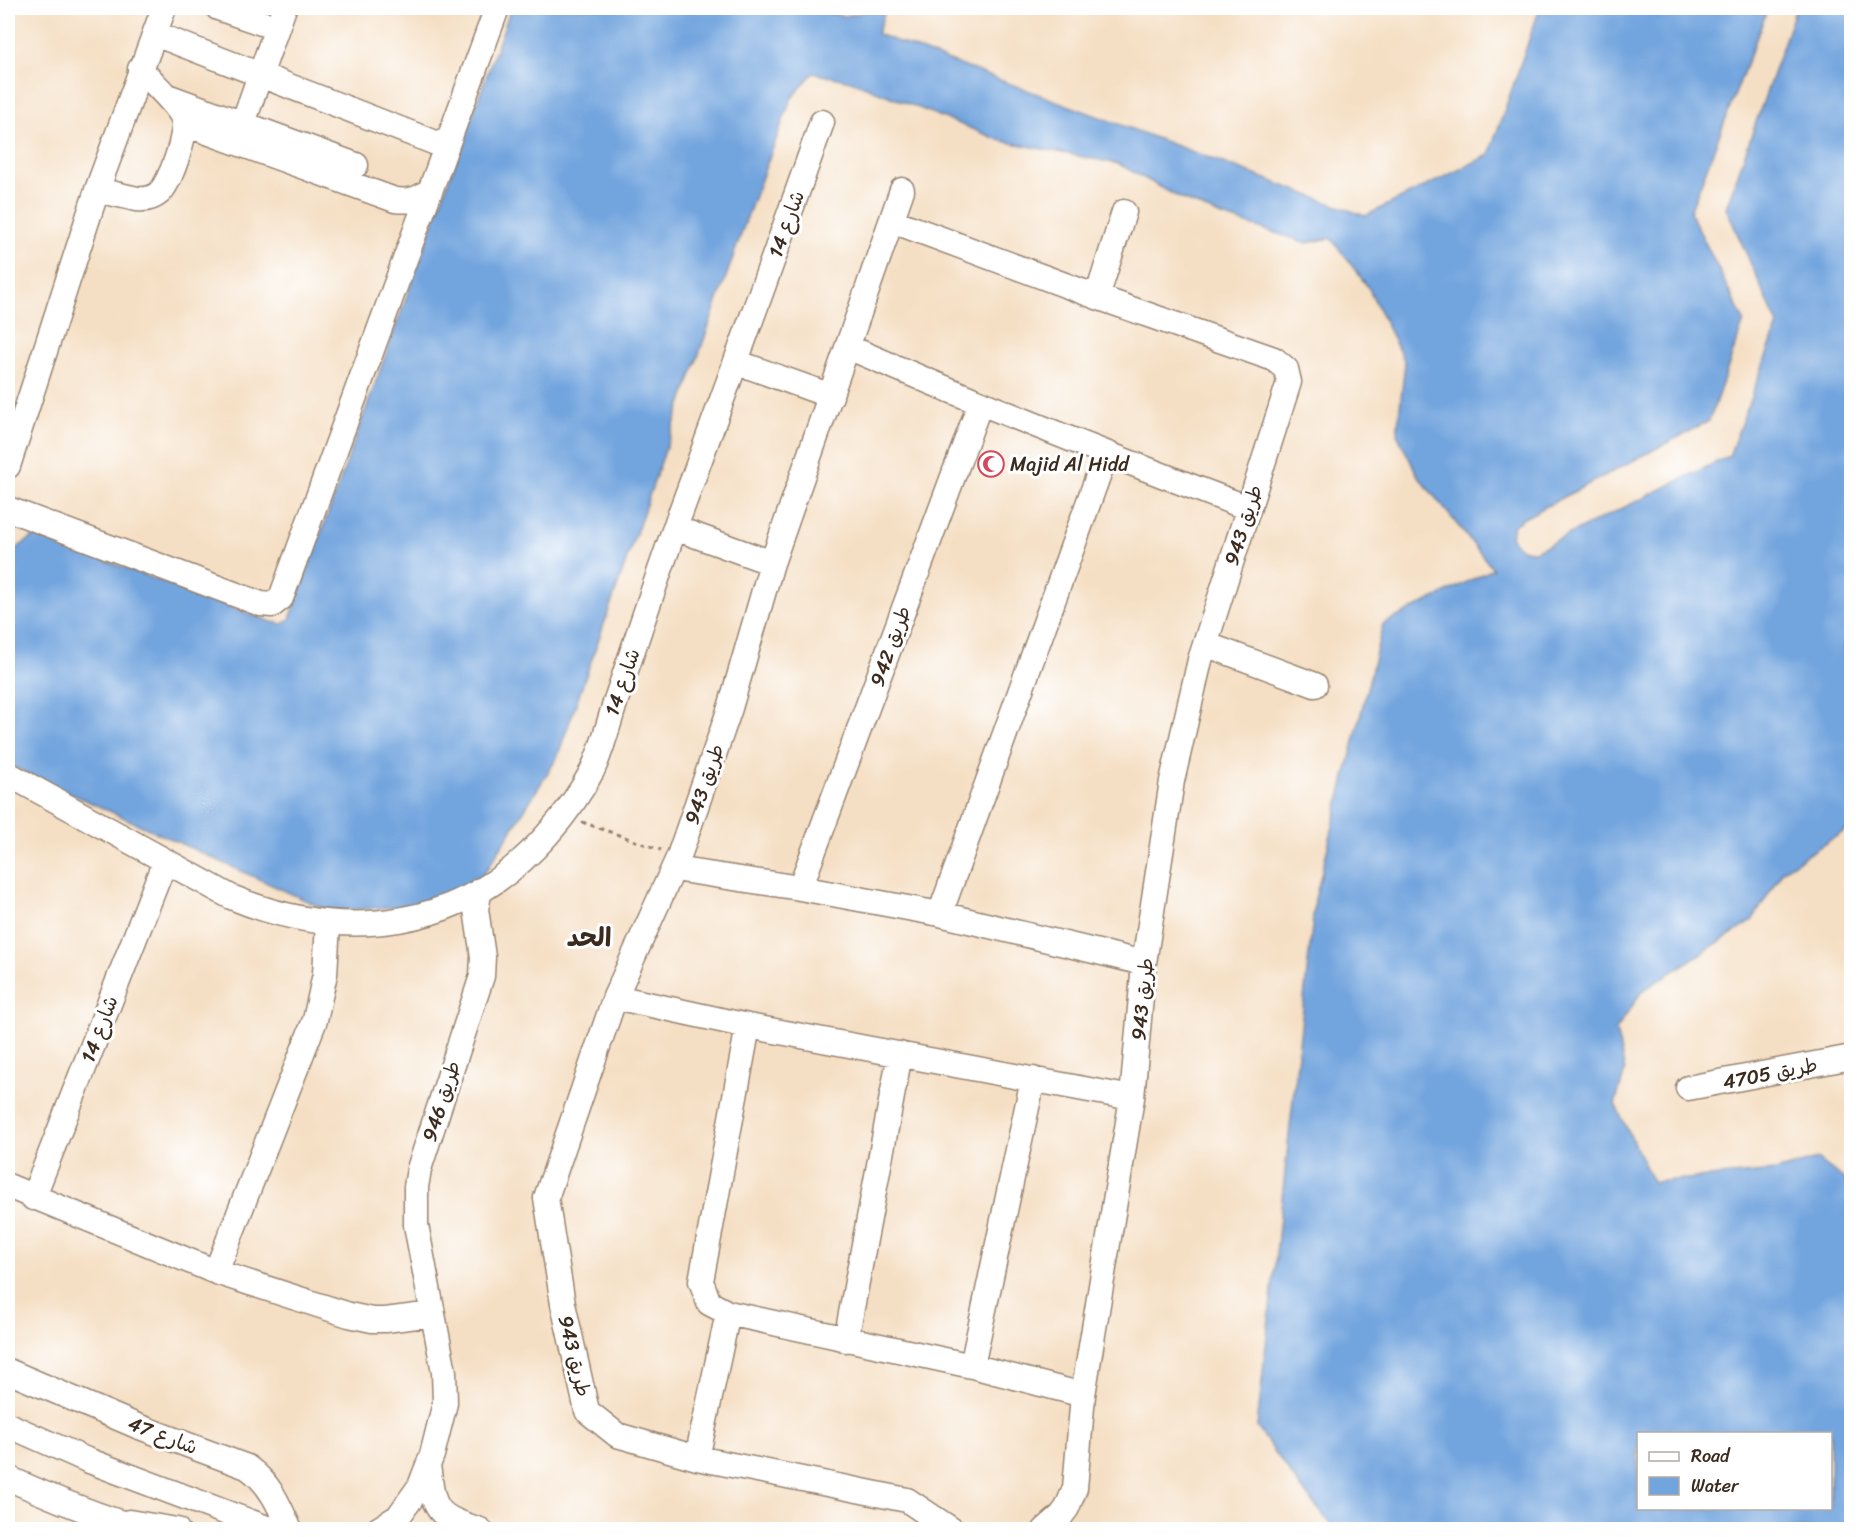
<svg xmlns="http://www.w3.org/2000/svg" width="1859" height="1537" viewBox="0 0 1859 1537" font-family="Sriracha,'Playpen Sans Arabic',sans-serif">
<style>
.water{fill:#72a4de;stroke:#56677e;stroke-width:1.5;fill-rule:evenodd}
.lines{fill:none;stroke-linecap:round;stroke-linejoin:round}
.minor-casing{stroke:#988471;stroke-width:27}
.path{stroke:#988471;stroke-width:3;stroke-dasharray:4.5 4.5;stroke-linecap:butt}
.minor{stroke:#fff;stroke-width:24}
.labels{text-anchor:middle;stroke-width:6;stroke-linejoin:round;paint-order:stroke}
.street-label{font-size:20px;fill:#3b2a1e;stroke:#fff}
.poi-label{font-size:20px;fill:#3b2a1e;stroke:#fff;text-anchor:start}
.district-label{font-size:26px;font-weight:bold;fill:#3b2a1e;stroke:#fff}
</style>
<rect width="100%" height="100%" fill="#fff"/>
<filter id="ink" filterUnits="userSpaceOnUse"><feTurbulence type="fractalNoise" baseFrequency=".0167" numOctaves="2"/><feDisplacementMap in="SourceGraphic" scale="12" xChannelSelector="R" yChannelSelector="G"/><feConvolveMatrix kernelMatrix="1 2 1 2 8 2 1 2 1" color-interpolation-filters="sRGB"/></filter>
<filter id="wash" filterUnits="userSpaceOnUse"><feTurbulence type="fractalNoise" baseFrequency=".008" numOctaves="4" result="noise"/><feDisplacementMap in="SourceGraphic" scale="24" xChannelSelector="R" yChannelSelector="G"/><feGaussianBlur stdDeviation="1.35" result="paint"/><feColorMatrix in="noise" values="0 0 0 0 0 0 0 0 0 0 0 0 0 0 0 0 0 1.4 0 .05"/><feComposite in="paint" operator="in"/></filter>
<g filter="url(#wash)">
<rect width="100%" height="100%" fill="#f5dfc4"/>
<path class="water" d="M511,8H812L843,16L861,13L864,8H886L877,34L1365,216L1489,155L1540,8H1768L1690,212L1744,321L1709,421L1524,518L1514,525L1511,536C1517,548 1522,551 1535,551L1729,456L1778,325L1726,208L1796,8H1851V827L1783,870L1752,921L1642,991L1616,1030L1625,1071L1615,1104L1653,1182L1776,1171L1817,1159L1851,1184V1529H1335L1300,1487L1257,1427L1315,899L1383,624L1493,569L1418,476L1397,434L1405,363L1368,287L1331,238L1307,243L1219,215L1178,197L1119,164L1002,141L851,81L813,73L791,99L746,220L557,758L481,879L412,906L329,911L8,765V554L36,535L272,622L283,624L290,619ZM1638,1434H1830V1508H1638Z"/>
</g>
<g filter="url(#ink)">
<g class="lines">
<g class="minor-casing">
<path id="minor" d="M218,8L276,28
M155,34L446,147
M167,96L356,165
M243,123L284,8
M185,124L395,200C410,202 420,199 431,189
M97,190L137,199C145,200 152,199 159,193C170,184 188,132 183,119C180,108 150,79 140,69
M902,190L772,563L730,708L679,856L615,997L546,1198L563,1304L587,1411L617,1435L697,1458L907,1500L952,1530
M893,221L1097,297L1274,359L1286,369L1289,382L1200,660L1172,781L1144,963L1132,1098L1083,1395L1075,1488L1067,1508L1061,1516L1045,1530
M1097,297L1124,212
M848,347C980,404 1113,457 1248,508
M736,362L831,396
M8,466L97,190L164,8
M8,509L261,604L272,605L281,598L497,8
M675,528L772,563
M1205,644L1315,685
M8,774L231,897C345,944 463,931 547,835C564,816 580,794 592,771C603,748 609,721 617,697C637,638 656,580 677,522C726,389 775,256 822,122
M674,869L800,888L940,914L1144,963
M800,888L980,404
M940,914L1106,454
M615,997L748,1026L1132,1098
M748,1026L701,1281L709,1303L728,1313L972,1366L1083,1395
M1688,1088L1852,1057
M8,1186L216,1272L349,1315L372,1320H385L433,1314
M33,1198L165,861
M216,1272L315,1020L325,974L328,924
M846,1340L900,1054
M972,1366L1033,1079
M8,1371L137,1426L247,1467C270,1483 279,1505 290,1530
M8,1425L87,1460L272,1530
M697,1458L728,1313
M428,1465C434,1511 434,1515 480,1530
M8,1478C52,1498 97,1516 144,1530
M129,1522L177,1530
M377,1530L398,1517L420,1486L432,1455L445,1403L444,1372L416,1225V1187L419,1169L482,976L483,957L476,909L480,890"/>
</g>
<path class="path" d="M582,822L661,850"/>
<use href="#minor" class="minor"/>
</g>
</g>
<defs>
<g id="mosque-ring" transform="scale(1.35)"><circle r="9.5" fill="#fff" stroke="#d1495b" stroke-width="1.5"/><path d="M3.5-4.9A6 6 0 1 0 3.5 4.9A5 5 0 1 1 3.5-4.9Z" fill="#d1495b"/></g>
</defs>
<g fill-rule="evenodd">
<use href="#mosque-ring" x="991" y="464"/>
</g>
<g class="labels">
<g class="street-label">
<text transform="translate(786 224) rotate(-70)" y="7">شارع 14</text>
<text transform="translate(1243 525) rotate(-72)" y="7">طريق 943</text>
<text transform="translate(890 646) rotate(-70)" y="7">طريق 942</text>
<text transform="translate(622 682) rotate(-71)" y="7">شارع 14</text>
<text transform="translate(704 784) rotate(-71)" y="7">طريق 943</text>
<text transform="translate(1142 999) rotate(-84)" y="7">طريق 943</text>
<text transform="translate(99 1029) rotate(-69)" y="7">شارع 14</text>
<text transform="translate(1770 1073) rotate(-11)" y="7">طريق 4705</text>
<text transform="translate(441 1101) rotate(-72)" y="7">طريق 946</text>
<text transform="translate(575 1356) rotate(77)" y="7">طريق 943</text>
<text transform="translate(163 1435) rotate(21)" y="7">شارع 47</text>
</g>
<g class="poi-label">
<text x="1010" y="471">Majid Al Hidd</text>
</g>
<g class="district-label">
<text x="589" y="946">الحد</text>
</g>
</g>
<rect width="1859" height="1537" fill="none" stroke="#fff" stroke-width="30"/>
<rect x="1637" y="1432" width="195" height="78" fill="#ffffff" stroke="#b1aaa5" stroke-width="1.5"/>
<rect x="1649" y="1452" width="30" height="9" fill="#ffffff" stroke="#b1aaa5" stroke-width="1.5"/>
<text x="1691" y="1462" font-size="18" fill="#3b2a1e">Road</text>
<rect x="1649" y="1477" width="30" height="18" fill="#72a4de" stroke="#b1aaa5" stroke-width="1.5"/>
<text x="1691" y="1492" font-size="18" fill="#3b2a1e">Water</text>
</svg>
